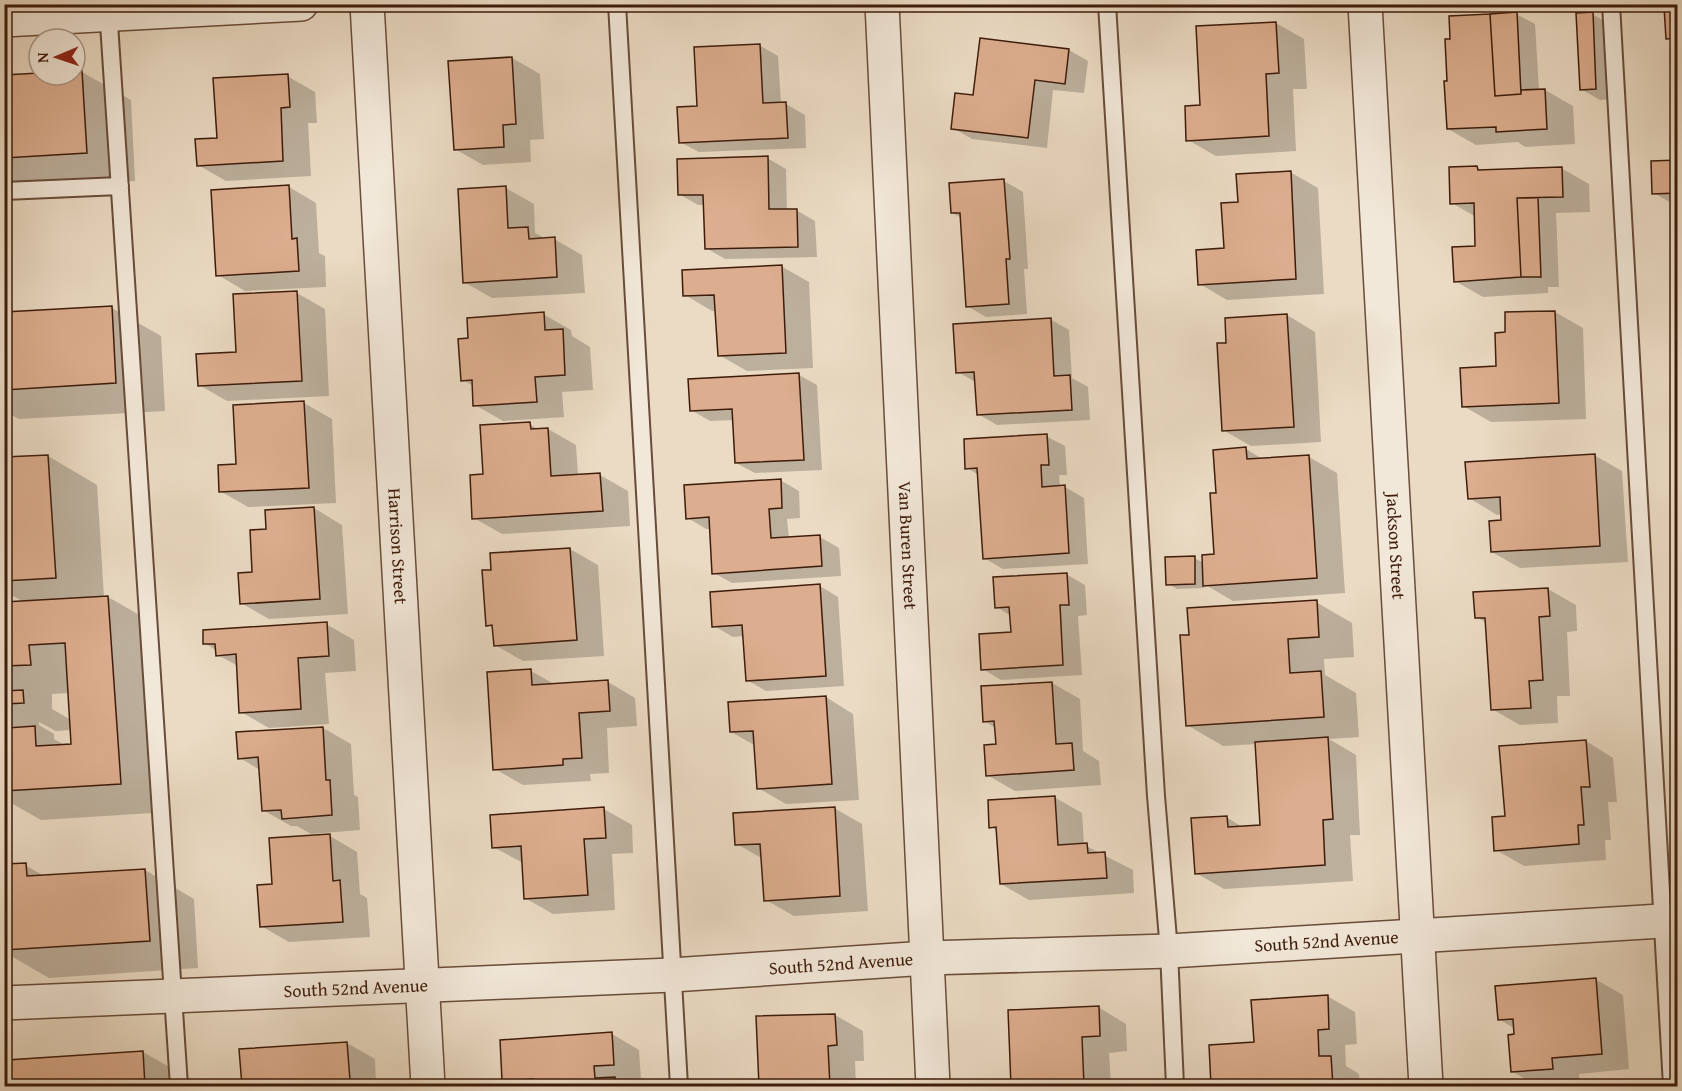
<svg xmlns="http://www.w3.org/2000/svg" width="1682" height="1091" viewBox="0 0 1682 1091" font-family="'Gentium Book Plus',serif">
<style>
.shadow{fill:#0003;fill-rule:evenodd}
.building{fill:#dcad8e;stroke:#3e1c0b;stroke-width:1.5}
.lines{fill:none;stroke-linecap:round;stroke-linejoin:round}
.service-casing{stroke:#694c39;stroke-width:20}
.minor-casing{stroke:#694c39;stroke-width:36}
.service{stroke:#f2e8d9;stroke-width:16}
.minor{stroke:#f2e8d9;stroke-width:33}
.labels{text-anchor:middle;stroke-width:5;stroke-linejoin:round;paint-order:stroke}
.street-label{font-size:18px;fill:#3e1c0b;stroke:#f2e8d9}
</style>
<rect width="100%" height="100%" fill="#ebdbc4"/>
<filter id="stains"><feTurbulence type="fractalNoise" baseFrequency=".00333" numOctaves="4"/><feColorMatrix values="0 0 0 0 .2 0 0 0 0 .09 0 0 0 0 .02 0 0 0 .5 -.17"/></filter>
<radialGradient id="worn" r=".72"><stop offset=".6" stop-color="#630" stop-opacity="0"/><stop offset="1" stop-color="#630" stop-opacity=".3"/></radialGradient>
<path class="shadow" d="M1678,8V44L1667,38Z
M1516,14L1535,24L1539,90H1545L1573,106L1575,144L1525,147L1518,142L1476,145L1448,129L1449,83Z
M1592,14L1611,25L1615,99L1600,100L1581,89Z
M1276,23L1304,39L1307,89H1293L1296,151L1216,156L1188,140L1202,107L1198,28Z
M981,40L1069,50L1088,61L1084,93L1053,90L1047,148L972,139L953,128L974,97Z
M759,45L778,56L781,104H786L805,115L806,148L699,152L680,142L698,108Z
M512,58L540,74L544,139L530,140L531,162L483,165L455,149Z
M75,72H82L131,100L135,181L11,187L4,184V76L75,75Z
M287,76L315,92L317,123H308L311,176L226,181L198,165L218,139Z
M767,158L786,169L787,211L796,210L815,221L817,257L725,259L706,248L705,205H698L679,194Z
M1678,161V204H1673L1654,193Z
M1477,168L1482,171L1561,168L1589,184L1590,212L1556,213L1559,287H1548V293L1483,297L1455,281L1477,248L1476,217L1452,203Z
M1290,172L1318,188L1324,294L1227,300L1200,284L1226,250L1239,203Z
M1004,181L1023,192L1028,269H1024L1027,314L986,317L967,306L962,218L952,213Z
M289,187L316,203L319,253L325,256L326,287L245,291L218,275Z
M506,188L534,204L535,233L546,239H554L582,255L585,293L492,298L464,282Z
M781,266L809,282L813,368L747,371L719,355L717,311H712L685,295Z
M297,293L325,309L329,396L227,401L199,385L238,353Z
M112,308L161,336L165,411L19,419L4,411V314Z
M1555,312L1583,328L1586,419L1491,422L1463,406L1497,367L1507,333Z
M543,314L571,330L572,336L590,347L593,390L562,392L564,417L503,421L475,405L474,386L462,380L470,340Z
M1287,315L1315,332L1321,442L1251,446L1223,430L1228,344Z
M1050,319L1069,330L1072,378L1088,387L1090,420L997,425L978,414L977,383L958,372Z
M799,375L817,385L822,470L755,473L736,463L734,420L710,421L691,410Z
M304,403L332,419L336,503L248,507L220,491L238,466Z
M529,424L540,430L548,429L576,445L578,476L600,475L628,491L630,526L502,534L474,518L485,475Z
M1046,436L1065,446L1067,475H1059L1060,487H1065L1084,498L1088,564L1003,569L984,558L979,475L967,468Z
M1246,449L1264,460L1309,457L1337,473L1345,593L1233,601L1204,584V588L1177,589L1168,584L1194,558L1204,563L1215,555L1217,494Z
M1594,455L1622,471L1628,562L1520,568L1492,552L1503,521L1502,514L1497,515L1469,498Z
M48,456L97,485L104,597H108L157,625L169,812L41,820L4,799V604L24,602L4,591V459ZM69,693L71,720L52,709V694ZM39,722L56,731L72,730L73,745L66,746L54,739V734L39,725Z
M780,480L799,491L800,518L787,519L789,539L820,537L839,548L841,576L732,583L714,573L711,529H706L688,518Z
M314,508L342,525L348,614L269,619L241,603L254,573L268,530Z
M570,549L598,565L604,656L523,661L495,645L494,629L488,625L493,571Z
M1066,574L1085,585L1087,615L1078,616L1082,675L1001,680L983,669L1012,633L1011,616L997,607Z
M820,586L838,597L844,686L766,691L747,680L744,636L733,637L714,626Z
M1548,589L1576,605L1577,631L1567,632L1570,696H1557L1558,723L1520,725L1492,709L1487,623L1477,617Z
M1316,602L1352,623L1354,657L1324,659L1325,675L1356,693L1359,737L1329,739L1356,755L1360,835H1350L1353,881L1224,889L1196,873L1226,817L1244,828L1262,827L1257,744L1223,746L1187,725L1190,636Z
M326,624L354,640L356,671L325,673L329,724L269,728L241,712L238,666L218,655L217,651L205,643Z
M531,671L556,685L608,682L635,698L637,726L607,728L609,773L590,774L591,781L523,785L495,769Z
M1052,683L1080,699L1083,751L1099,761L1101,785L1015,791L987,775L997,745L996,728L984,721Z
M826,697L853,714L859,800L786,804L758,788L756,746L731,732Z
M323,728L351,744L354,795L358,797L360,830L311,834L297,826H291L263,810L260,770L240,758Z
M1586,741L1613,758L1617,802H1608L1611,840H1605L1606,860L1524,866L1496,850L1506,818Z
M1054,797L1082,813L1084,845L1133,870L1134,893L1029,900L1001,884L998,831L991,827Z
M834,808L862,824L868,911L794,916L766,900L763,859L737,844Z
M604,809L632,825L633,853L612,854L615,910L553,914L525,898L523,863L493,847Z
M330,836L357,852L360,894L367,898L370,937L289,942L261,926L274,885Z
M25,865L46,877L145,870L194,899L198,968L49,978L4,952V866Z
M1595,979L1623,995L1629,1069L1579,1074L1580,1084L1554,1086H1538L1513,1072L1515,1029L1499,1019Z
M1327,996L1355,1012L1357,1044L1345,1045L1346,1066L1359,1074L1360,1086H1213L1211,1046L1256,1043Z
M1098,1007L1126,1024L1127,1051L1109,1053L1111,1086H1012L1009,1011Z
M835,1015L863,1031L864,1061H855L856,1086H760L758,1018Z
M612,1034L639,1050L641,1080L620,1082L628,1086H515L503,1080Z
M347,1043L375,1059L376,1086H243L241,1050Z
M143,1052L192,1080V1086H10L8,1061Z"/>
<path class="building" d="M1678,6V38L1666,39L1664,7Z
M1517,12L1521,94L1495,96L1490,14Z
M1593,12L1596,89L1580,90L1576,13Z
M1490,14L1495,96L1521,94V90L1545,89L1547,129L1496,132V127L1447,129L1444,81H1447L1445,39H1450L1449,16Z
M1276,22L1279,73L1266,74L1269,136L1186,141L1185,106L1200,105L1196,26Z
M980,38L1069,49L1065,84L1035,80L1028,138L951,129L955,93L973,95Z
M760,44L763,103L786,102L788,138L679,143L677,107L697,106L694,47Z
M512,57L516,124L503,125L504,147L454,150L448,61Z
M75,71H82L87,153L4,158V75L39,73V75H75Z
M288,74L290,107L281,108L283,161L197,166L195,139L217,138L213,78Z
M768,156L769,209H797L798,247L705,249L703,195H678L677,159Z
M1678,160V193L1652,194L1651,161Z
M1477,166L1478,170L1562,167L1563,197L1517,198L1521,277L1454,282L1452,247L1475,246L1474,203L1450,204L1449,167Z
M1291,171L1296,279L1198,285L1196,250L1224,248L1221,203L1238,202L1236,174Z
M1004,179L1010,259H1006L1009,304L966,307L960,213H951L949,183Z
M289,185L292,239L297,238L299,271L216,276L211,190Z
M506,186L508,228L528,227L529,239L555,237L557,277L463,283L458,189Z
M1517,198H1538L1541,277H1521Z
M782,265L786,353L718,356L714,295L683,296L682,270Z
M297,291L302,381L198,386L196,354L236,352L233,294Z
M112,306L116,383L4,390V312Z
M1555,311L1559,403L1462,407L1460,368L1496,366L1495,333L1505,332V312Z
M544,312L545,330L563,329L565,375L535,377L537,402L473,406L472,380L461,381L458,339L468,338L467,318Z
M1287,314L1294,427L1222,431L1217,343H1226L1225,318Z
M1051,318L1054,376L1070,375L1072,410L977,415L974,372L956,373L953,324Z
M799,373L804,460L735,463L732,409L690,411L688,379Z
M304,401L309,488L219,492L218,465L236,464L233,405Z
M530,422L531,429L548,428L551,476L600,473L603,511L472,519L470,475L483,474L480,425Z
M1047,434L1049,465H1041L1042,487L1065,485L1069,553L983,559L977,468L965,469L964,439Z
M1246,447L1247,459L1309,455L1317,578L1203,586L1202,555L1214,554L1210,493H1216L1213,450Z
M1595,454L1600,546L1491,552L1489,521L1501,520L1500,497L1468,499L1465,462Z
M48,455L56,578L4,581V457Z
M781,479L782,508L769,509L771,538L820,535L822,566L712,574L709,517L686,519L684,485Z
M314,507L320,599L240,604L238,573L252,572L250,530L266,529L265,510Z
M570,548L577,640L494,646L492,625L486,626L482,570H491L490,553Z
M1195,556V584L1166,585L1165,557Z
M1067,573L1069,605H1060L1063,665L981,670L979,634L1011,632L1009,607L995,608L993,577Z
M820,584L826,676L746,681L742,625L712,627L710,592Z
M1548,588L1550,616L1539,617L1543,680L1529,681L1531,708L1491,710L1485,618H1475L1473,592Z
M108,596L121,784L4,791V691L23,690L24,703L5,704L7,728L35,726L36,746L71,744L65,643L29,645L31,665L4,666V602Z
M1317,600L1319,637L1288,639L1290,673L1321,671L1324,717L1186,726L1180,635H1189L1187,608Z
M327,622L329,656L298,658L301,709L239,713L236,654L216,656L215,644H203V630Z
M531,669L532,685L608,680L610,711L579,713L582,758L563,759V765L493,770L487,672Z
M1052,682L1056,744L1072,743L1074,770L986,776L984,745L996,744L994,721L983,722L981,686Z
M826,696L832,784L757,789L753,731L730,732L728,702Z
M323,727L326,780H330L332,815L282,819L281,810L262,811L258,757L238,759L236,732Z
M1328,737L1333,819L1323,820L1325,865L1195,874L1191,818L1227,816L1228,827L1260,825L1255,742Z
M1586,740L1590,787H1581L1584,825H1578L1579,844L1494,851L1492,817L1505,816L1499,746Z
M1055,796L1058,845L1087,843L1088,853L1105,852L1107,878L1000,884L996,827L989,828L988,800Z
M604,807L606,838L584,839L588,895L524,899L521,846L492,848L490,815Z
M835,807L840,896L764,901L760,844L735,845L733,813Z
M330,834L333,881L340,880L343,922L260,927L257,885L272,884L269,838Z
M26,863L27,876L145,869L150,941L4,950V864Z
M1596,978L1602,1054L1552,1058L1553,1069L1511,1072L1508,1035L1514,1034L1513,1019L1498,1020L1495,986Z
M1328,995L1329,1029L1318,1030L1319,1056H1331L1333,1086H1211L1209,1045L1254,1042L1251,1000Z
M1099,1006L1100,1036L1082,1037L1084,1086H1011L1008,1010Z
M835,1014L837,1045L828,1046L830,1086H759L756,1016Z
M612,1032L614,1065L594,1066L595,1078L615,1077V1086H534L533,1079L502,1081L500,1040Z
M347,1042L350,1080L329,1082L330,1086H242L239,1049Z
M143,1051L145,1086H9L7,1060Z"/>
<g class="lines">
<g class="service-casing">
<path id="service" d="M617,4L679,1086
M1107,4L1156,796L1169,951L1175,1086
M1611,4L1672,1086
M108,8L179,1086
M4,191L120,186"/>
</g>
<g class="minor-casing">
<g id="minor">
<path id="s1" d="M367,4L428,1086"/>
<path id="s2" d="M882,4L933,1086"/>
<path id="s3" d="M1365,4L1426,1086"/>
<path d="M4,20L301,4"/>
<path id="s4" d="M4,1003L672,975L927,958L1169,951L1678,920"/>
</g>
</g>
<use href="#service" class="service"/>
<use href="#minor" class="minor"/>
</g>
<g class="labels">
<g class="street-label">
<text dy="6" stroke="none"><textPath href="#s2" startOffset="542">Van Buren Street</textPath></text>
<text dy="6" stroke="none"><textPath href="#s3" startOffset="543">Jackson Street</textPath></text>
<text dy="6" stroke="none"><textPath href="#s1" startOffset="543">Harrison Street</textPath></text>
<text dy="6" stroke="none"><textPath href="#s4" startOffset="1324">South 52nd Avenue</textPath></text>
<text dy="6" stroke="none"><textPath href="#s4" startOffset="838">South 52nd Avenue</textPath></text>
<text dy="6" stroke="none"><textPath href="#s4" startOffset="352">South 52nd Avenue</textPath></text>
</g>
</g>
<rect width="1682" height="1091" fill="none" stroke="#ebdbc4" stroke-width="24"/>
<rect x="6" y="6" width="1670" height="1079" fill="none" stroke="#3e1c0b" stroke-width="3"/>
<rect x="12" y="12" width="1658" height="1067" fill="none" stroke="#3e1c0b" stroke-width="1.5"/>
<g transform="translate(57 57) rotate(268)"><circle r="28" fill="#f2e8d9" stroke="#aa9687" stroke-width="1.5"/>
<path d="M0-4.5L10 22L0 15L-10 22Z" fill="#8f2418"/>
<text y="-9" font-size="16" font-weight="bold" text-anchor="middle" fill="#3e1c0b">N</text>
</g>
<rect width="100%" height="100%" filter="url(#stains)"/>
<rect width="100%" height="100%" fill="url(#worn)"/>
</svg>
